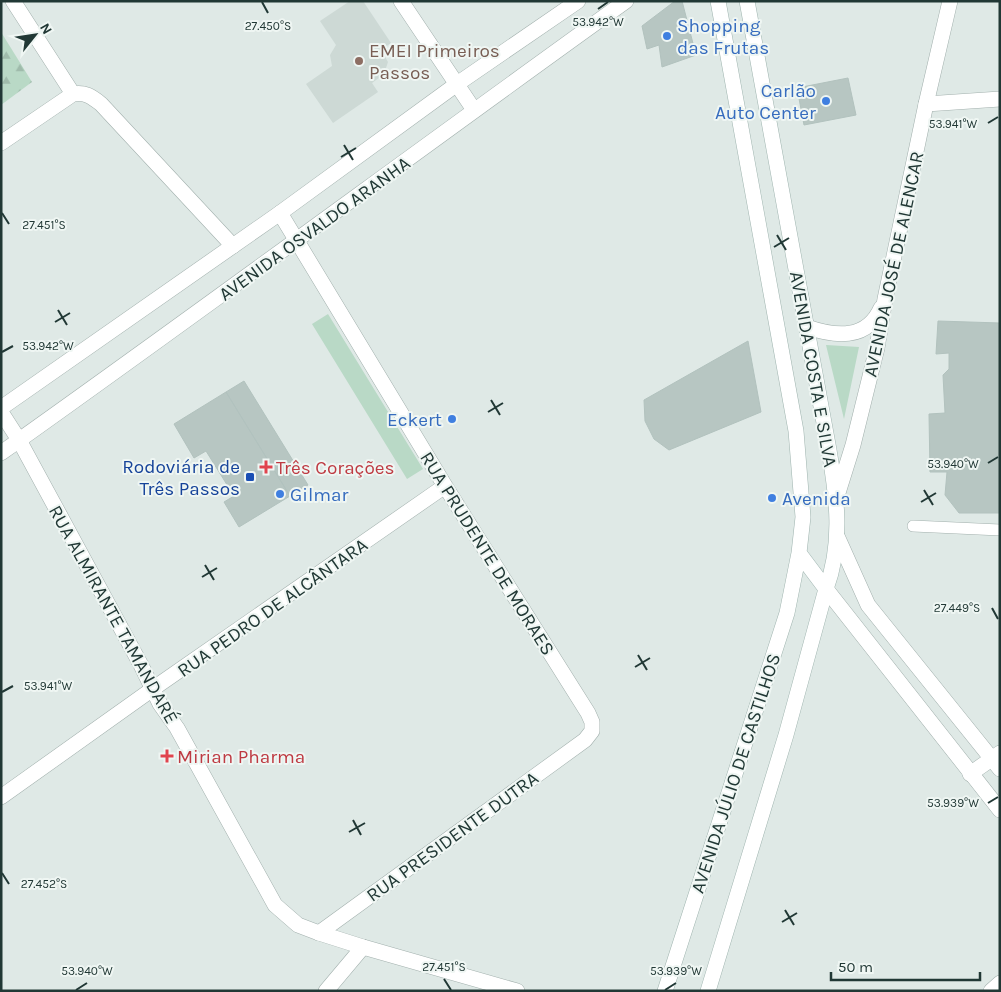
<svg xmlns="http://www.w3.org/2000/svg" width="1001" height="992" viewBox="0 0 1001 992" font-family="Karla,sans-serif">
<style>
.built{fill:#cdd9d5}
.grass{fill:#b9d9c6}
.forest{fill:url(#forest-firs)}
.building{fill:#b7c6c2;stroke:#b2c2be}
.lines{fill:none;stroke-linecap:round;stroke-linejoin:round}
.service-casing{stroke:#a2b0ad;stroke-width:12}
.minor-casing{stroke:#a2b0ad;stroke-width:16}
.tertiary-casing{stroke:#a2b0ad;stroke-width:16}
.secondary-casing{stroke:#9fb4af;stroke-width:16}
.service{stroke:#fff;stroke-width:11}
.minor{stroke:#fff;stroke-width:15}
.tertiary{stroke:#fff;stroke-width:15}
.secondary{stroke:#fff;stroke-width:15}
.ticks{fill:none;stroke:#213835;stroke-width:2}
.shop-dot{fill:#3f7fe0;stroke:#eff6f3;stroke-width:2}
.education-dot{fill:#8d6e63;stroke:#eff6f3;stroke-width:2}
.health-dot{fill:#e0444e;stroke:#eff6f3;stroke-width:2}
.transit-dot{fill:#1a4fb4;stroke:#eff6f3;stroke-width:2}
.labels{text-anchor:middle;stroke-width:4;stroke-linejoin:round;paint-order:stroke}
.shop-label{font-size:19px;fill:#366cbe;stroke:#eff6f3;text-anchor:start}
.education-label{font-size:19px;fill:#785e54;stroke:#eff6f3;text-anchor:start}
.street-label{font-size:19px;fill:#213835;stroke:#eff6f3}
.transit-label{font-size:19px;fill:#164399;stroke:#eff6f3;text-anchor:end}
.health-label{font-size:19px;fill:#be3a42;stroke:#eff6f3;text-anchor:start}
.ticks-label{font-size:12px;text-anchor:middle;fill:#213835;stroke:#eff6f3;stroke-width:4;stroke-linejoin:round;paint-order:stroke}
</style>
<defs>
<pattern id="forest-firs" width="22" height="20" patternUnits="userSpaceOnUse" patternTransform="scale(1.25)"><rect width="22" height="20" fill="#b9d9c6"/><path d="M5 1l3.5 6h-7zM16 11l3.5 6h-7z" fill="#9fbbab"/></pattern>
</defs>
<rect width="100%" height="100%" fill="#dfe9e6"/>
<path class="built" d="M350,1H363L391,43L381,50L388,62L384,74L372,83L378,92L333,123L306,84L332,66L330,55L336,45L320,21Z"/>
<path class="grass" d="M328,314L423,469L407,479L312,324Z
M826,345L859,347L844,419Z"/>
<path class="forest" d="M1,32L32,82L1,105Z"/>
<path class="building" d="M675,1H682L696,55L662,67L659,45L647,49L642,26Z
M848,78L856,115L804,125L797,88Z
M938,321L1000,323V513H959L945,495L947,472H930L929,414L945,413L943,375L949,369V353L936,354Z
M748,341L761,412L669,450L654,439L645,421L644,400Z
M244,381L308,485L290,496L226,392Z
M226,392L290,496L239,527L224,502L234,496L206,451L194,458L174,424Z"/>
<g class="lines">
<g class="service-casing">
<path id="service" d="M913,526L1000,530"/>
</g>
<g class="minor-casing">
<path id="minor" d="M13,1L73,94C85,92 91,96 101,104L233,246
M401,1L474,110
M926,104L1000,99
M1,143L73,94
M280,213L445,486L588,713L592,722V731L585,740L319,933
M970,774L1000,753
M1,797L154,688L445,486
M326,991L363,947
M991,991L1000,983"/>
</g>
<g class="tertiary-casing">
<path id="tertiary" d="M807,327C836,337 867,340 881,308
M1,408L280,213L457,84L578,1
M1,412L19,440L141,665L160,704L177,728L275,905L298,925L319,933L363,947L517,991
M1,453C211,304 417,151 626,1
M837,496L853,445L877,348L885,299L926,104L950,1
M837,536L868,605L1000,769
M826,589L1000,810"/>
</g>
<g class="secondary-casing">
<path id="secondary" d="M799,553L826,589
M665,991L787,613L799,553L803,517L796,431L718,1
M708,991L786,735L826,589C843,543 837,497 829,450L747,1"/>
</g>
<use href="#service" class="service"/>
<use href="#minor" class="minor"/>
<use href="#tertiary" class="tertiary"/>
<use href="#secondary" class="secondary"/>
</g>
<path class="ticks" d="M262,2L268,13M598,9L608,2M988,123L998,117M344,145L353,160M341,157L356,148M2,213L9,224M777,235L786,250M774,247L789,238M58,310L67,325M55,322L70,313M2,352L13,346M491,400L500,415M488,412L503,403M988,463L998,457M924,490L933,505M921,502L936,493M205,565L214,580M202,577L217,568M992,608L998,619M638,655L647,670M635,667L650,658M2,692L13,686M988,803L998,797M353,820L361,835M349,832L365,823M2,873L9,884M785,910L794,925M782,922L797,913M444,979L451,990M76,990L87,983M665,990L676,983"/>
<g class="shop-dot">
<circle cx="667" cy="36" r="5"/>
<circle cx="826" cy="101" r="5"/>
<circle cx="452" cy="419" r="5"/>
<circle cx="280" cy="494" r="5"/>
<circle cx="772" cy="498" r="5"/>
</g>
<circle class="education-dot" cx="359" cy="61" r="5"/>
<g class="health-dot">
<path d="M263.5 459.5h5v5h5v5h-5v5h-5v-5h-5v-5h5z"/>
<path d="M164.5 748.5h5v5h5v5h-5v5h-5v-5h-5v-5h5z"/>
</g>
<rect class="transit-dot" x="245" y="472" width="10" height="10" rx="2.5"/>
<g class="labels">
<g class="shop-label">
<text x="677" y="32">Shopping<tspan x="677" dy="22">das Frutas</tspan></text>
<text x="816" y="97" text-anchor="end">Carlão<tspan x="816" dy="22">Auto Center</tspan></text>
<text x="442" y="426" text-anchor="end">Eckert</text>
<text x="290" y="501">Gilmar</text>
<text x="782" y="505">Avenida</text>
</g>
<g class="education-label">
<text x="369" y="57">EMEI Primeiros<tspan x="369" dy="22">Passos</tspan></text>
</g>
<g class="street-label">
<text transform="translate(314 228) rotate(-36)" y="7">AVENIDA OSVALDO ARANHA</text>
<text transform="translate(893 264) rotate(-78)" y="7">AVENIDA JOSÉ DE ALENCAR</text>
<text transform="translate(814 369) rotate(80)" y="7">AVENIDA COSTA E SILVA</text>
<text transform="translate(488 553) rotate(58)" y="7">RUA PRUDENTE DE MORAES</text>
<text transform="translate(272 607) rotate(-35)" y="7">RUA PEDRO DE ALCÂNTARA</text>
<text transform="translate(114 614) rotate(61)" y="7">RUA ALMIRANTE TAMANDARÉ</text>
<text transform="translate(735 773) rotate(-72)" y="7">AVENIDA JÚLIO DE CASTILHOS</text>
<text transform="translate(452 836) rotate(-36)" y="7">RUA PRESIDENTE DUTRA</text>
</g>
<g class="transit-label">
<text x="240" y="473">Rodoviária de<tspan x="240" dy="22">Três Passos</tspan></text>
</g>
<g class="health-label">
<text x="276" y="474">Três Corações</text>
<text x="177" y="763">Mirian Pharma</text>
</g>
</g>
<g class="ticks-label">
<text x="598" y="26">53.942°W</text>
<text x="268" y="30">27.450°S</text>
<text x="953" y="128">53.941°W</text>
<text x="44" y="229">27.451°S</text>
<text x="48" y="350">53.942°W</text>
<text x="953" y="468">53.940°W</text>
<text x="957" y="612">27.449°S</text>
<text x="48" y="690">53.941°W</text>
<text x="953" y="807">53.939°W</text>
<text x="44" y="888">27.452°S</text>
<text x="444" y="971">27.451°S</text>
<text x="87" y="975">53.940°W</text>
<text x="676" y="975">53.939°W</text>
</g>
<rect width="1001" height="992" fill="none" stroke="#213835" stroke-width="5"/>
<g transform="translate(35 35) rotate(60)" stroke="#eff6f3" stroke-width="4" paint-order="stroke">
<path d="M0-4L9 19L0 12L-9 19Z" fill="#213835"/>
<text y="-8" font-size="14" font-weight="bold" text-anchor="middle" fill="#213835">N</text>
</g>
<path d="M831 972v8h149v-8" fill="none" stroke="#213835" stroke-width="2.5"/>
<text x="838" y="972" font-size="15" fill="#213835" stroke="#eff6f3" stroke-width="4" paint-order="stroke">50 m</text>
</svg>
